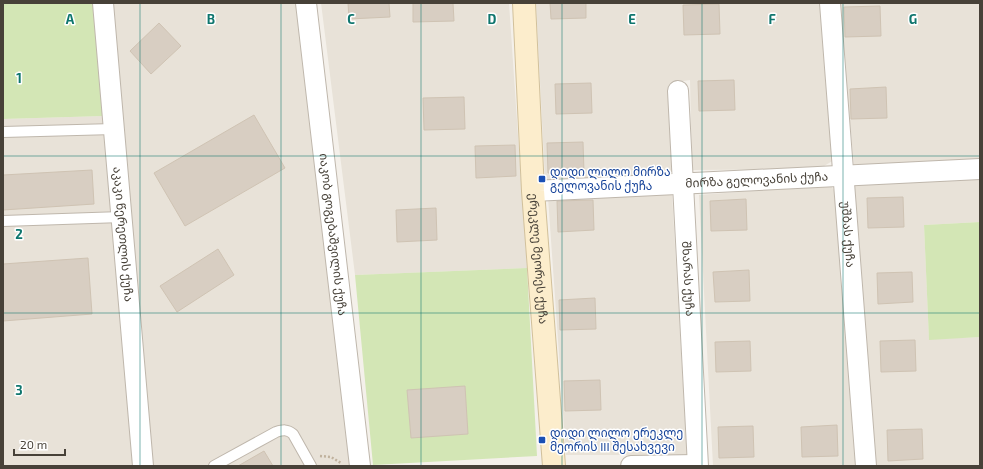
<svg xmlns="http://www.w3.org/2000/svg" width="983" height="469" viewBox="0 0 983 469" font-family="'Exo 2','Noto Sans Georgian',sans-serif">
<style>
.residential{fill:#e8e2d8}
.green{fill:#d3e6b5}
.building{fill:#d8cec2;stroke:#cfc3b3}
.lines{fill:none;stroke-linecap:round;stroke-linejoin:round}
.lane-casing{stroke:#bfb7ac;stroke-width:12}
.street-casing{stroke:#bfb7ac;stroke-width:22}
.secondary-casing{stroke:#d1c09b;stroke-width:24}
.path{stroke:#c0b29e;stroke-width:2.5;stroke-dasharray:2 2;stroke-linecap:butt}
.lane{stroke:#fff;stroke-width:10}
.street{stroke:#fff;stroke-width:20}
.secondary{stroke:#fcedcc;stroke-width:22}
.grid{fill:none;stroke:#0f766e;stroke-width:1;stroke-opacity:0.55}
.transit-dot{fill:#1a4fb4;stroke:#fff;stroke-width:1.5}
.labels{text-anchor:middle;stroke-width:3;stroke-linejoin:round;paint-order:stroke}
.transit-label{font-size:12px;fill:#164399;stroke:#fff;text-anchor:start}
.street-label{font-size:12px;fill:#474138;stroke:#fff}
.grid-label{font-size:13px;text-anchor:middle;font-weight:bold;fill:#0f766e;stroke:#fff;stroke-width:3;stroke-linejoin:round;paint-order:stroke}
</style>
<rect width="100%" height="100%" fill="#f4f0ea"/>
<path class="residential" d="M111,3H298L350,466H150Z
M321,3H509L527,268L355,275Z
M536,3H820L834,160L819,169L692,170L690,80L671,83L676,173L545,180Z
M839,3H980V160L854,165Z
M104,116L134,466H3V119Z
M980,178V222L924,225L929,339L980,337V466H875L853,183Z
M830,185L839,196L857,466H713L699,195Z
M672,194L687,455H566L548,197Z"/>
<path class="green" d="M3,3H93L104,116L3,119Z
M980,222V337L929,340L924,225Z
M527,268L537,456L373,465L355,275Z"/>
<path class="building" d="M348,3H389L390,17L349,19Z
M413,3H453L454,21L413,22Z
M550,3H586V18L551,19Z
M719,4L720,34L684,35L683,5Z
M880,6L881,36L845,37L844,7Z
M159,23L181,46L151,74L130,51Z
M734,80L735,110L699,111L698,81Z
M591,83L592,113L556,114L555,84Z
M886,87L887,118L851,119L850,89Z
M464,97L465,129L424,130L423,98Z
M254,115L285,168L185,226L154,173Z
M583,142L584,172L548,173L547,143Z
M515,145L516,176L476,178L475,146Z
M92,170L94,204L3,210V175Z
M903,197L904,227L868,228L867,198Z
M746,199L747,230L711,231L710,201Z
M593,200L594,230L558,232L557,201Z
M436,208L437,240L397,242L396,210Z
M218,249L234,275L177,312L160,286Z
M88,258L92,314L3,321V264Z
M749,270L750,301L715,302L713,272Z
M912,272L913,302L878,304L877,273Z
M595,298L596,329L560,330L559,300Z
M915,340L916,371L881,372L880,341Z
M750,341L751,371L716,372L715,342Z
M600,380L601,410L565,411L564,381Z
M465,386L468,434L411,438L407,390Z
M837,425L838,456L802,457L801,427Z
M753,426L754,457L719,458L718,427Z
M922,429L923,459L888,461L887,430Z
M264,451L273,466H238Z"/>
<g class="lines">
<g class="lane-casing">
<path id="lane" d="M3,132L114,129
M3,221L122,217
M214,466L276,432C283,430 287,429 293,434L311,466"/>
</g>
<g class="street-casing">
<g id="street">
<path id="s1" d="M103,3L143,466"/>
<path id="s2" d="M306,3L360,466"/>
<path id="s3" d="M830,3L866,466"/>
<path id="s4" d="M678,91L698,466"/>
<path id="s5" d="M533,191L980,169"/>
<path d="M631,466L697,465"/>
</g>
</g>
<g class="secondary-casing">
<g id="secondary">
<path id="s6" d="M524,3L533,191L554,466"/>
</g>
</g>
<path class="path" d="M320,456L331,457L341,463"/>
<use href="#lane" class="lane"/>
<use href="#street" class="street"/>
<use href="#secondary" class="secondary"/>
</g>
<path class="grid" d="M140,3V466M281,3V466M421,3V466M562,3V466M702,3V466M843,3V466M3,156H980M3,313H980"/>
<g class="transit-dot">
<rect x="538" y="175" width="8" height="8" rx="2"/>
<rect x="538" y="436" width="8" height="8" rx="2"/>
</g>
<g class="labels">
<g class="transit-label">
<text x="550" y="176">დიდი ლილო მირზა<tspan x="550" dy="14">გელოვანის ქუჩა</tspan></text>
<text x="550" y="437">დიდი ლილო ერეკლე<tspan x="550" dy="14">მეორის III შესახვევი</tspan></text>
</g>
<g class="street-label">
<text dy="4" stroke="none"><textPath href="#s5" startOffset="224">მირზა გელოვანის ქუჩა</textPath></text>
<text dy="4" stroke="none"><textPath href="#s2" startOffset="233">იაკობ გოგებაშვილის ქუჩა</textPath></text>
<text dy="4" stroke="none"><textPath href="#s1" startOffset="232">აკაკი წერეთლის ქუჩა</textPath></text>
<text dy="4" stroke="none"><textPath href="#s3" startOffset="232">უშბას ქუჩა</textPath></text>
<text dy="4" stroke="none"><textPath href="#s6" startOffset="256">ერეკლე მეორეს ქუჩა</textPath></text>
<text dy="4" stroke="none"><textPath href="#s4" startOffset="188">შხარას ქუჩა</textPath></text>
</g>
</g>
<g class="grid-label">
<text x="70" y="24">A</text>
<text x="211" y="24">B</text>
<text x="351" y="24">C</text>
<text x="492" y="24">D</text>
<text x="632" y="24">E</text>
<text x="772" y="24">F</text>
<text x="913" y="24">G</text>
<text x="19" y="83">1</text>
<text x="19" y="239">2</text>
<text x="19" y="395">3</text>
</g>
<rect width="983" height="469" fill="none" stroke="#474138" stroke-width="8"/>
<path d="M14 449v6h51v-6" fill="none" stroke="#474138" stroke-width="2"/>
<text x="20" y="449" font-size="12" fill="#474138" stroke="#ffffff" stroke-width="3" paint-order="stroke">20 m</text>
</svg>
